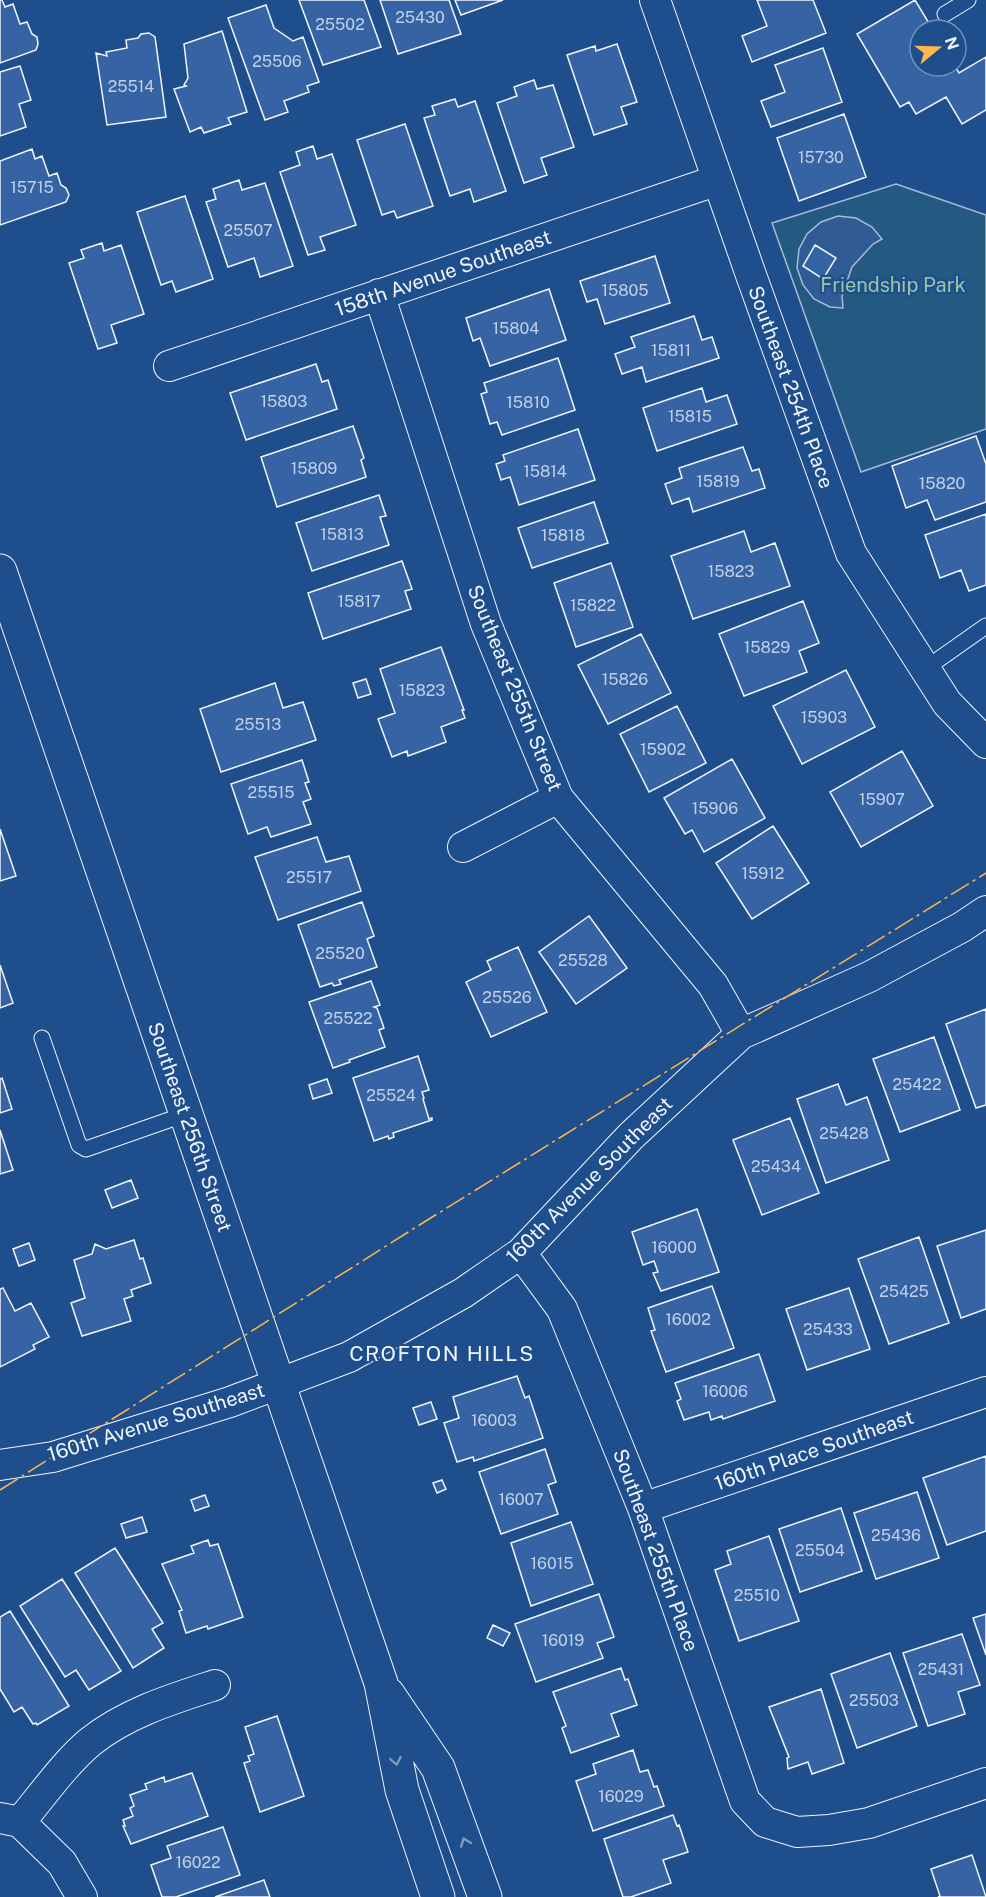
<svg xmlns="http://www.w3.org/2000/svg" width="986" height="1897" viewBox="0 0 986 1897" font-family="'Public Sans',sans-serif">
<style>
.green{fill:#245a82;stroke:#a8bbd7;stroke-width:1.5}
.parking{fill:#305b95;stroke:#a8bbd7;stroke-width:1.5}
.building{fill:#3563a3;stroke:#f2f6ff;stroke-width:1.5}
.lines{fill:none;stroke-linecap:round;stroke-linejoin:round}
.lane-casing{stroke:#f2f6ff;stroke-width:17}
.street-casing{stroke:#f2f6ff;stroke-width:32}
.secondary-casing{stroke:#f2f6ff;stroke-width:35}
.lane{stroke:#1f4e8c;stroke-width:15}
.street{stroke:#1f4e8c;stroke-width:30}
.secondary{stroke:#1f4e8c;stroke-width:33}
.power{stroke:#ffb74d;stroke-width:1.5;stroke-dasharray:21 4.5 3 4.5;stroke-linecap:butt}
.oneway{stroke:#7e9ac0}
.labels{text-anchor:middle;stroke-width:4.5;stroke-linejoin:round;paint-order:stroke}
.number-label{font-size:16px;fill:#c3d1e8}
.street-label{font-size:20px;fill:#f2f6ff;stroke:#1f4e8c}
.park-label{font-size:20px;fill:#97c8a6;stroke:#1f4e8c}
.neighbourhood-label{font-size:21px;letter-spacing:1.5px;fill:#f2f6ff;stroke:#1f4e8c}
</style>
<rect width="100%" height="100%" fill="#1f4e8c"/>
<path class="green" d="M896,184L986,215V429L861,472L772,223Z"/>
<path class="parking" d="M838,216L856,218L872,227L882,239L873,244L852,267L842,296L843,308L830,307L814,299L803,285L797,268L799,249L807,234L821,222Z"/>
<path class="building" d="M0,0H2L5,7L13,4L20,24L27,22L32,34L37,37L38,44L36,50L0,63Z
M299,0H364L381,47L323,65Z
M380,0H449L461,34L398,54Z
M455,0H503L461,15Z
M757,0H813L826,33L752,62L742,36L767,26Z
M915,0L933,30H920V66H955L959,73L986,57V110L962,124L946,97L916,114L909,102L900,107L857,34Z
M266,5L274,28L293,41L303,37L319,82L307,86L309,92L284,101L288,112L265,120L228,18Z
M222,31L247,112L228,118L231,124L204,133L201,127L190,132L174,89L186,86L184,85L188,78L184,44Z
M149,33L155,37L166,117L107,125L96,53L107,56L106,52L127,48L126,40L138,38L141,34Z
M617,44L637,102L621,107L627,124L594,135L567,55L595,46L596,51Z
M823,48L842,102L771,127L761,101L785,92L775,65Z
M20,66L31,100L19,104L26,127L0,136V72Z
M534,80L537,89L553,85L574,147L541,158L547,175L524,183L497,103L517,96L514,87Z
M455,99L458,107L475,101L506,191L474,202L470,189L450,196L424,118L435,115L432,106Z
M844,114L866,177L799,201L777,138Z
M405,124L433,206L397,218L394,211L382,215L357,140Z
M313,146L317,159L332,154L356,225L320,237L325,250L308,255L280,172L300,165L296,152Z
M32,149L35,159L42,156L49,176L57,173L61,185L66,188L69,195L66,202L0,225V161Z
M239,180L242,190L265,183L293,266L260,277L254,258L228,267L206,202L216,199L213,189Z
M185,196L213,279L176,292L172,281L161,285L137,212Z
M102,243L104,251L121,245L144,314L111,325L117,343L98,349L69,263L84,258L81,250Z
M815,245L836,258L823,279L803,266Z
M655,256L670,303L605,324L597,299L587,302L580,281Z
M549,289L566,340L490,366L480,338L473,341L466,318Z
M694,316L702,340L712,337L719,358L646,382L642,367L622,374L615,354L635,347L631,337Z
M558,358L575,410L502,435L497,422L490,424L481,394L487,392L484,383Z
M316,364L322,382L328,380L337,409L246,440L230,393Z
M702,388L706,402L727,395L737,424L657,451L643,408Z
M353,426L364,458L361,460L366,477L277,507L261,457Z
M578,429L595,480L519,505L510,477L501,480L496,464L505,461L503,455Z
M976,436L986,464V502L935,520L927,500L906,508L892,466Z
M743,447L752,471L759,469L765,488L693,512L689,498L672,504L665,484L682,478L679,468Z
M379,495L386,516L380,517L389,545L312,571L296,523Z
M594,502L608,543L532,568L518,528Z
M986,514V585L969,591L961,570L940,578L925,535Z
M744,531L751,552L775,543L790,586L693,619L671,556Z
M402,561L412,589L405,591L411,609L323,639L308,593Z
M611,563L633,627L576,647L554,583Z
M803,601L819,643L799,651L807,672L744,696L719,634Z
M641,634L671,693L608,724L578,665Z
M441,647L464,710H462L465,718L441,727L446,742L408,756L407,751L392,757L378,719L395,713L380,669Z
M846,670L875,727L802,764L773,706Z
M366,679L371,694L358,698L353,683Z
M275,683L283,708L303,702L316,740L221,772L200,709Z
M677,706L706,763L649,792L620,734Z
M902,751L933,806L861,847L830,792Z
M732,759L765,818L704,852L692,830L685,834L664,798Z
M302,760L309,782L305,783L311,799L303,802L311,824L271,837L267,827L248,834L231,784Z
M773,826L809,883L752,919L716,863Z
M0,829L16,876L0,881Z
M317,837L326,862L349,856L361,891L278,920L255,857Z
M362,902L374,936L367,939L377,967L339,980L341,984L334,986L332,983L320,987L298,925Z
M589,916L627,968L576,1004L539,952Z
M518,947L547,1012L491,1037L466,982L491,970L487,961Z
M0,965L13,1003L0,1008Z
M371,981L380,1005L374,1007L377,1008L384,1028L379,1030L385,1047L349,1060L350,1062L333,1068L309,1002Z
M986,1009V1105L976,1108L946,1024Z
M934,1037L960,1110L900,1132L873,1059Z
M418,1056L429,1090L422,1092L424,1098L423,1099L429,1119L432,1118V1120L393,1133L394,1137L389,1139L388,1136L374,1141L353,1078Z
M2,1078L12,1109L0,1113V1079Z
M327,1079L332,1093L313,1099L309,1085Z
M838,1084L846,1105L867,1097L889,1160L826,1183L797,1099Z
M790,1118L819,1193L762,1215L733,1140Z
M0,1130L13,1170L0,1174Z
M131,1180L138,1198L112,1208L105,1190Z
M697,1209L719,1272L661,1291L653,1273L658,1272L654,1261L643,1265L632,1232Z
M986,1230V1309L961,1318L937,1246Z
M919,1237L949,1323L889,1344L858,1259Z
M134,1240L140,1259L143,1258L151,1283L131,1290L133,1296L124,1299L131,1321L82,1336L71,1303L85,1298L74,1260L92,1254L95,1244L106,1249Z
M29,1243L35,1260L19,1266L13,1249Z
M712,1286L734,1348L666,1372L651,1331L655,1330L648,1308Z
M3,1288L15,1311L31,1303L49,1337L33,1345L35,1349L0,1367V1289Z
M849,1288L870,1349L807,1370L786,1309Z
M759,1354L775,1401L723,1419L722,1416L711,1420L709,1412L684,1420L677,1401L681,1399L675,1383Z
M517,1376L525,1398L529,1396L543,1438L474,1461L473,1457L457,1462L444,1423L459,1418L453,1397Z
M431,1402L437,1419L419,1425L413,1408Z
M545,1449L556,1482L548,1485L558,1514L501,1534L479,1472Z
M986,1456V1531L947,1545L923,1478Z
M442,1480L446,1489L437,1493L433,1483Z
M917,1492L939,1558L876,1579L854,1513Z
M205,1495L209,1506L195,1511L191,1500Z
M841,1508L862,1571L800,1592L779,1529Z
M142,1517L147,1532L126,1538L121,1524Z
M571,1522L593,1584L531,1606L511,1543Z
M769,1536L799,1621L739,1641L715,1570L731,1564L727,1551Z
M208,1540L210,1546L218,1544L243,1617L208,1629L207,1626L186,1633L179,1611L182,1610L162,1564L194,1553L191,1546Z
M115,1548L163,1623L152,1629L164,1648L133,1668L75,1573Z
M62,1579L121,1671L89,1690L76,1670L65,1677L20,1606Z
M599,1594L614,1637L597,1643L603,1658L536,1682L515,1624Z
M10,1611L69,1706L37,1725L36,1723L33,1724L22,1707L14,1712L0,1689V1617Z
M986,1614V1655L973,1618Z
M493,1625L510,1633L503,1646L487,1638Z
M962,1634L980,1685L958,1692L965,1714L928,1726L903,1653Z
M890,1653L917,1726L857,1748L831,1674Z
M621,1668L625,1680L628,1679L637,1705L611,1714L619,1736L571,1753L562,1728L566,1726L553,1692Z
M821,1689L844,1763L812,1774L808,1762L788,1769L787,1758L789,1757L769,1707Z
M277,1716L304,1796L260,1812L244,1763L250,1761L248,1756L254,1754L245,1727Z
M633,1750L640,1772L648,1770L654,1787L657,1786L664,1806L593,1831L576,1781L596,1774L593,1764Z
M192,1773L208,1816L131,1844L123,1826H125L123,1820L133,1816L130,1808L134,1806L130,1795L147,1789L145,1784L164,1777L165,1782Z
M673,1815L677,1826L679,1825L688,1852L663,1860L671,1883L631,1897H623L604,1839Z
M223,1827L240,1875L176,1897H162L151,1865L171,1858L167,1846Z
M972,1855L986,1897H938L940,1896L931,1869Z
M264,1880L270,1897H215Z"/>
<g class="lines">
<g class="lane-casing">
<path id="lane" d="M945,14L968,0
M925,669L986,626
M42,1038L79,1145L86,1149L186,1114"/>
</g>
<g class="street-casing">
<path id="street" d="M655,0L751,275L851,553L947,703L986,743
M379,294L486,624L558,798L713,985L741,1034
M169,366L718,180
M463,847L558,798
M521,1253L562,1309L643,1508L745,1801L765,1822L797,1832L829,1830L869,1823L986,1783
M0,1465L53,1457L230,1402L349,1357L463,1293L521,1253L631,1136L741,1034L869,977L962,927L986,911
M643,1508L986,1392
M0,1818L20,1822C43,1795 63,1765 90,1742C126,1713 172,1699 215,1685
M20,1822L62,1863L82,1897"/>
</g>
<g class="secondary-casing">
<path id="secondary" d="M0,571L381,1683L402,1790L438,1897
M388,1694L438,1768L485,1897"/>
</g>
<use href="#lane" class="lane"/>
<use href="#street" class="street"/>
<use href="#secondary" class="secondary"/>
<path class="power" d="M0,1490L421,1224L986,873"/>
</g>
<defs><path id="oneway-chevron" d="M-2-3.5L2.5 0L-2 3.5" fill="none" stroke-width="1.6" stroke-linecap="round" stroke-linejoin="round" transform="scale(1.5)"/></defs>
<g class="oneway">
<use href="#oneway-chevron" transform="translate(396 1761) rotate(79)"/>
<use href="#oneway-chevron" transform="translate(465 1842) rotate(-110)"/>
</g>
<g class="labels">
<g class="number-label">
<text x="420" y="23">25430</text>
<text x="340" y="30">25502</text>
<text x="277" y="67">25506</text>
<text x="131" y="92">25514</text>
<text x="821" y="163">15730</text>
<text x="32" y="193">15715</text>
<text x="248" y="236">25507</text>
<text x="625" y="296">15805</text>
<text x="516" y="334">15804</text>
<text x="671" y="356">15811</text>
<text x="284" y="407">15803</text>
<text x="528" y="408">15810</text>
<text x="690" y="422">15815</text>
<text x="314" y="474">15809</text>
<text x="545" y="477">15814</text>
<text x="718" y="487">15819</text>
<text x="942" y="489">15820</text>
<text x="342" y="540">15813</text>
<text x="563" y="541">15818</text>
<text x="731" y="577">15823</text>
<text x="359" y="607">15817</text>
<text x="593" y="611">15822</text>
<text x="767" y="653">15829</text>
<text x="625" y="685">15826</text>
<text x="422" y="696">15823</text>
<text x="824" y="723">15903</text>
<text x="258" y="730">25513</text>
<text x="663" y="755">15902</text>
<text x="271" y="798">25515</text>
<text x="882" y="805">15907</text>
<text x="715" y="814">15906</text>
<text x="763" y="879">15912</text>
<text x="309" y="883">25517</text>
<text x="340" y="959">25520</text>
<text x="583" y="966">25528</text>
<text x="507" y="1003">25526</text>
<text x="348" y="1024">25522</text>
<text x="917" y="1090">25422</text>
<text x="391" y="1101">25524</text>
<text x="844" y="1139">25428</text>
<text x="776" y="1172">25434</text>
<text x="674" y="1253">16000</text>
<text x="904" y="1297">25425</text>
<text x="688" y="1325">16002</text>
<text x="828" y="1335">25433</text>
<text x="725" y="1397">16006</text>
<text x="494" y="1426">16003</text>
<text x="521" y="1505">16007</text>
<text x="896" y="1541">25436</text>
<text x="820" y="1556">25504</text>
<text x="552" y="1569">16015</text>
<text x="757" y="1601">25510</text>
<text x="563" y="1646">16019</text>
<text x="941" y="1675">25431</text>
<text x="874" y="1706">25503</text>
<text x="621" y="1802">16029</text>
<text x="198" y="1868">16022</text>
</g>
<g class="street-label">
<text transform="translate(443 273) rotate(-19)" y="7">158th Avenue Southeast</text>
<text transform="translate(791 387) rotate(70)" y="7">Southeast 254th Place</text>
<text transform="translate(515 688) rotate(68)" y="7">Southeast 255th Street</text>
<text transform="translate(190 1127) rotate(71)" y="7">Southeast 256th Street</text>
<text transform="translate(589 1180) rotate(-45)" y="7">160th Avenue Southeast</text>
<text transform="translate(156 1422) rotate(-17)" y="7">160th Avenue Southeast</text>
<text transform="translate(814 1450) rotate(-19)" y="7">160th Place Southeast</text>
<text transform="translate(656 1550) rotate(70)" y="7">Southeast 255th Place</text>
</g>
<g class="park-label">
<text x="893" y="292">Friendship Park</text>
</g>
<g class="neighbourhood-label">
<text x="442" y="1361">CROFTON HILLS</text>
</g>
</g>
<g transform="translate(938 48) rotate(71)"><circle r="28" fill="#1f4e8c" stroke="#7391ba" stroke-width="1.5"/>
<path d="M0-4.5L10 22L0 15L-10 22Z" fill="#ffb74d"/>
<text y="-9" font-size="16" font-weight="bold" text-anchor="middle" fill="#f2f6ff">N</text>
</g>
</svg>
